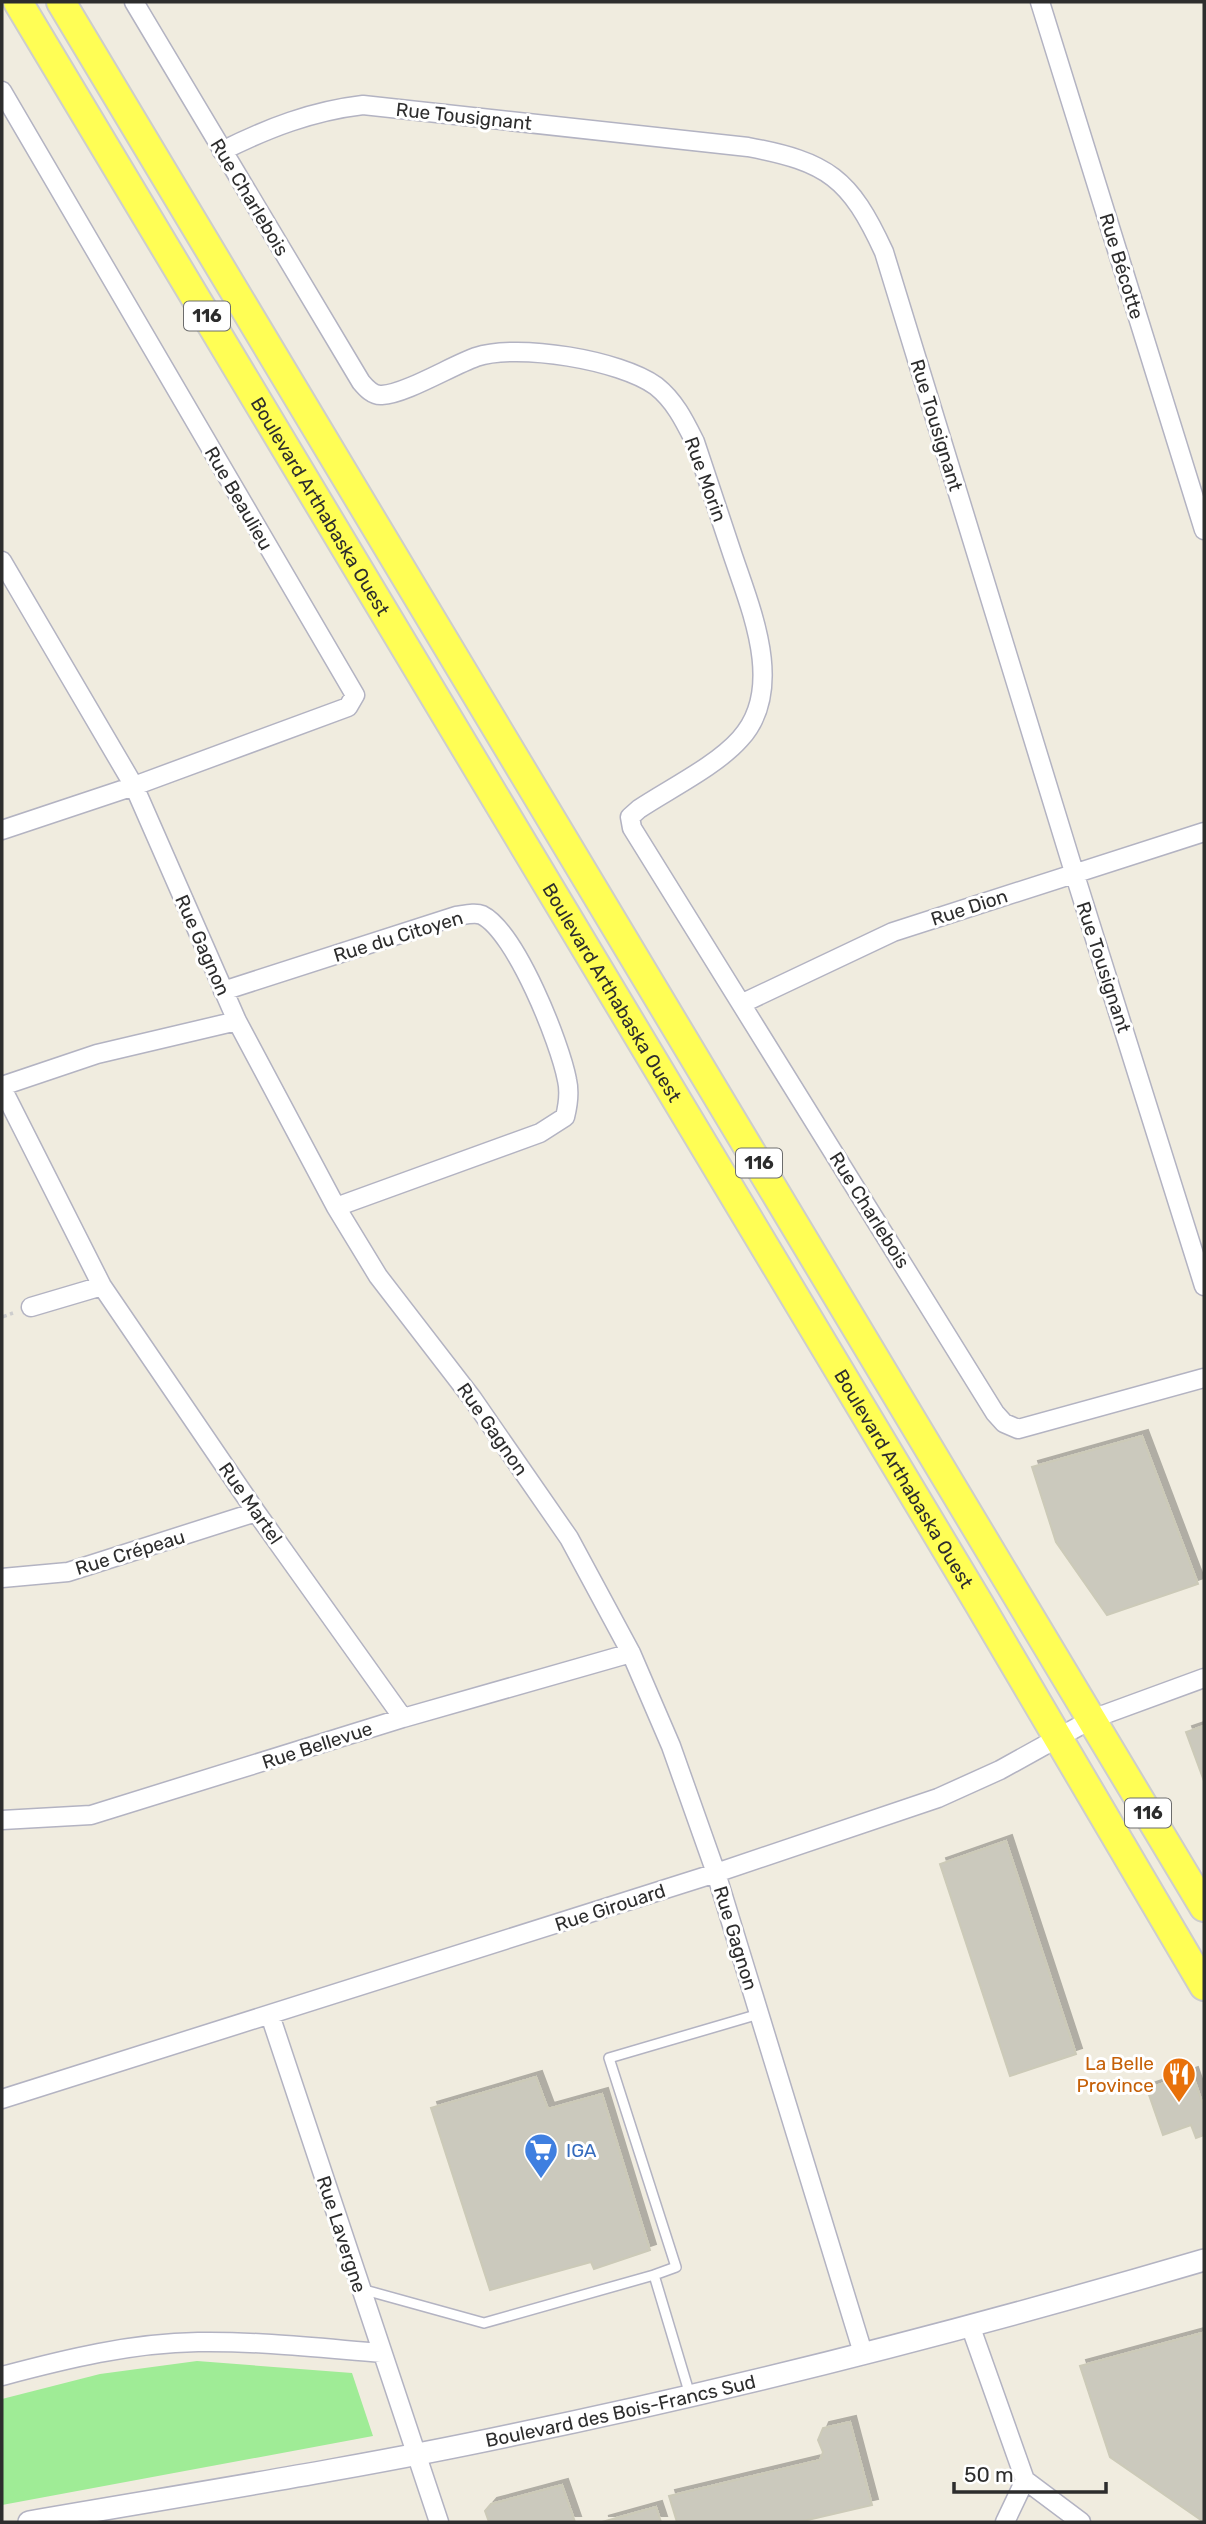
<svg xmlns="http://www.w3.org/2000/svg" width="1206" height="2524" viewBox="0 0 1206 2524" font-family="Rubik,sans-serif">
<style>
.green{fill:#9fec96}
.building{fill:#cbc9bd;stroke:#cccab8;stroke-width:2;filter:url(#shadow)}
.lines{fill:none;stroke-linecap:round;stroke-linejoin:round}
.service-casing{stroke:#b3b3c2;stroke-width:12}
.minor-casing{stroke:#b3b3c2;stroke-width:21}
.tertiary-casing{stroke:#b3b3c2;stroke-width:24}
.primary-casing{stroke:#cdcdcd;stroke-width:32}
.path{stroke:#cdcdcd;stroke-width:3.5;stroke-dasharray:5 3.5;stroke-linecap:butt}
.service{stroke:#fff;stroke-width:9}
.minor{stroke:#fff;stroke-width:18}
.tertiary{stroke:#fff;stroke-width:21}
.primary{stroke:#fffe55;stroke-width:28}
.labels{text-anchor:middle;stroke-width:6;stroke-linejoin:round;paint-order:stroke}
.shield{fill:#fff;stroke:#6c6c6c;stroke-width:2}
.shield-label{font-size:18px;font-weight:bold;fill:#2d2d2d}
.street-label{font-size:19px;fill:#2d2d2d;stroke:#fff}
.food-label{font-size:19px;fill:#c56008;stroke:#fff;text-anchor:end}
.shop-label{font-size:19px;fill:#366cbe;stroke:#fff;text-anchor:start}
</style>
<defs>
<filter id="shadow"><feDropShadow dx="6" dy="-6" stdDeviation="0" flood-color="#0004"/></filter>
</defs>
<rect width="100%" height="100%" fill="#f0ecdf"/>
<path class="green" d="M197,2361L352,2373L373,2436L2,2505V2399L100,2374Z"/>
<path class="building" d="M1142,1436L1198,1584L1107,1615L1056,1542L1032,1467Z
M1204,1726V1781L1186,1732Z
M1006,1841L1076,2054L1010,2076L940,1864Z
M1192,2073L1204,2108V2135L1196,2138L1191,2125L1163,2135L1147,2089Z
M536,2077L548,2109L602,2094L650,2250L594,2269L591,2262L490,2290L431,2108Z
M1202,2333L1204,2339V2522L1110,2457L1080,2366Z
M850,2422L872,2505L799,2522H677L669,2496L820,2460L823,2452L818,2440L823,2428Z
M562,2485L575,2522H489L485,2511L491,2504Z
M656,2507L661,2522H602Z"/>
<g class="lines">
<g class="service-casing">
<path id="service" d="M654,2275L676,2267L609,2058L759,2014
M361,2289L484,2323L654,2275L690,2395"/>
</g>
<g class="minor-casing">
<path id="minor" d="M134,2L361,382C366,388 373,396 382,395C405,394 451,366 476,357C518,343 620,360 656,386C675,401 685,422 695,442C707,478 719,514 731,550C749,605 787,688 740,739C716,766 669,789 639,809L630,817L632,828L995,1413L1004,1423L1018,1429L1204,1378
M1040,2L1204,530
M2,91L355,695L348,707L134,786L2,830
M222,151C268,128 312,111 363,105L748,147C828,162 850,178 884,252L1074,872L1204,1286
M2,561L134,786L237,1021L336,1207L378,1276L472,1398L569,1538L631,1653L671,1746L716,1873L863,2353
M223,991L456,916C464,915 475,912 482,915C516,932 560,1043 567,1080C570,1093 568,1105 565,1117L540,1133L336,1207
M743,1003L893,932L1204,832
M2,1086L97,1054L237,1021
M2,1088L102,1286L256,1512L403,1718
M31,1307L102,1286
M2,1578L68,1572L256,1512
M2,1820L91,1815L403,1718L631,1653
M270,2015L439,2522
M2,2099L716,1873L938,1798L1000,1770L1092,1719L1204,1678
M970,2325L1025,2480L1005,2522
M2,2376C66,2359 131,2343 198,2342C259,2341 320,2348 381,2353
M1025,2480L1081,2522"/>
</g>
<g class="tertiary-casing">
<g id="tertiary">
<path id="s1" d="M29,2522C190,2494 352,2469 512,2435C745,2387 976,2327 1204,2260"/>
</g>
</g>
<g class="primary-casing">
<g id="primary">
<path id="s2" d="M18,2L978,1602L1204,1986"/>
<path d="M61,2L1204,1907"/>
</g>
</g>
<path class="path" d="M2,1317L13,1313"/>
<use href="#service" class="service"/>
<use href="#minor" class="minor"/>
<use href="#tertiary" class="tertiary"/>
<use href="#primary" class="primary"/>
</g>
<defs>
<g id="restaurant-pin" transform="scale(1.75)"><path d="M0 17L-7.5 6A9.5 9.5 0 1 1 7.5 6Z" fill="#e8710a" stroke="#fff"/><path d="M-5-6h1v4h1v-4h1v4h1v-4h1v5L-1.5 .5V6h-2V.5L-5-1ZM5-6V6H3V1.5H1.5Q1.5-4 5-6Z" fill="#fff"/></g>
<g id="supermarket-pin" transform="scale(1.75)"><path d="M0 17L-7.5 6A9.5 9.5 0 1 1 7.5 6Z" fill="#3f7fe0" stroke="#fff"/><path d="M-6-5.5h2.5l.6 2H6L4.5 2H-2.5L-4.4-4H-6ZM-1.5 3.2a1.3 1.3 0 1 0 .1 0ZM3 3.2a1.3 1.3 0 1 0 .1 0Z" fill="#fff"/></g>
</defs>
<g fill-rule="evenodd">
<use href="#restaurant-pin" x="1179" y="2074"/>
<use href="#supermarket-pin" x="541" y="2150"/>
</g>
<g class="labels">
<g class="shield">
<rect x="184" y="301.5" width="46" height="29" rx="5"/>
<rect x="736" y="1148.5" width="46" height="29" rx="5"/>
<rect x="1125" y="1798.5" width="46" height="29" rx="5"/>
</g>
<g class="shield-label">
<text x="207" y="322">116</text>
<text x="759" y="1169">116</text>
<text x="1148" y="1819">116</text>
</g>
<g class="street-label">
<text transform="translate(464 116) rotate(6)" y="7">Rue Tousignant</text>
<text transform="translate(250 197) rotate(59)" y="7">Rue Charlebois</text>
<text transform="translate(1122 266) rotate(73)" y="7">Rue Bécotte</text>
<text transform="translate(937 425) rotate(73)" y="7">Rue Tousignant</text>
<text transform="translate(706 479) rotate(70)" y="7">Rue Morin</text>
<text transform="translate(239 498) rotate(60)" y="7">Rue Beaulieu</text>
<text dy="7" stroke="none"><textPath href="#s2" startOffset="588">Boulevard Arthabaska Ouest</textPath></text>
<text transform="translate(969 907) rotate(-18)" y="7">Rue Dion</text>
<text transform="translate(398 936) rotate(-17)" y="7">Rue du Citoyen</text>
<text transform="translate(203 945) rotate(66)" y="7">Rue Gagnon</text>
<text transform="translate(1104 967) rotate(72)" y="7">Rue Tousignant</text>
<text dy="7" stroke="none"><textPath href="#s2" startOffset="1155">Boulevard Arthabaska Ouest</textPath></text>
<text transform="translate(870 1210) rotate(58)" y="7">Rue Charlebois</text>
<text transform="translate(493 1429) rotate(55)" y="7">Rue Gagnon</text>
<text dy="7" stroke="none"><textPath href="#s2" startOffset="1722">Boulevard Arthabaska Ouest</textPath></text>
<text transform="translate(251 1503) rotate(55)" y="7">Rue Martel</text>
<text transform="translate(130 1552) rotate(-17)" y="7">Rue Crépeau</text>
<text transform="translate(317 1745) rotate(-18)" y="7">Rue Bellevue</text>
<text transform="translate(610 1907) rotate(-18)" y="7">Rue Girouard</text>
<text transform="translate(736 1938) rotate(73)" y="7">Rue Gagnon</text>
<text transform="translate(342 2234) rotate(72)" y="7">Rue Lavergne</text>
<text dy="7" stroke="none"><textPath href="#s1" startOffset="602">Boulevard des Bois-Francs Sud</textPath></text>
</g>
<g class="food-label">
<text x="1154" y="2070">La Belle<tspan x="1154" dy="22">Province</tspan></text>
</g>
<g class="shop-label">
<text x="566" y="2157">IGA</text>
</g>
</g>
<rect width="1206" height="2524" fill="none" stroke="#2d2d2d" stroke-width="7"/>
<path d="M954 2482v10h152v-10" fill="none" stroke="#2d2d2d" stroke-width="3.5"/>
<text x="964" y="2482" font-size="21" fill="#2d2d2d" stroke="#ffffff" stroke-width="5" paint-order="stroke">50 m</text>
</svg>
